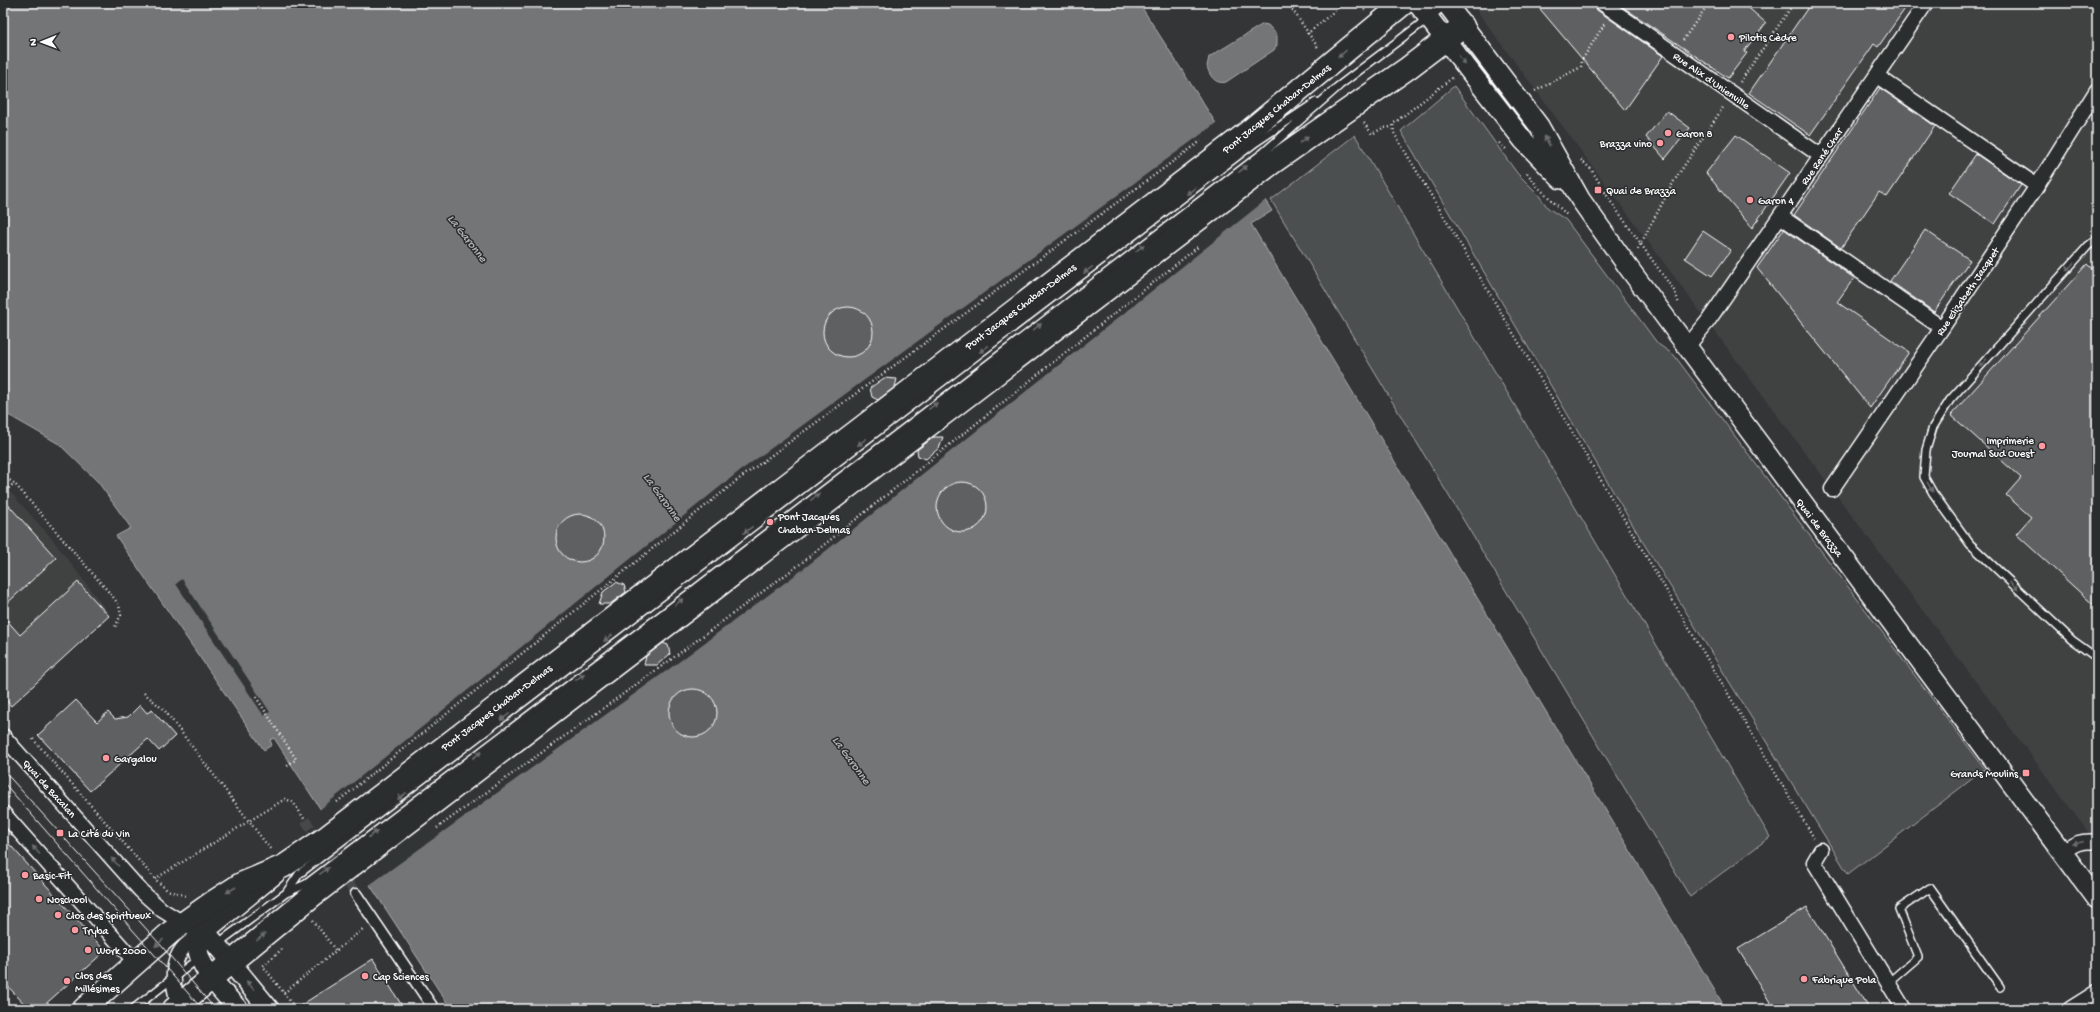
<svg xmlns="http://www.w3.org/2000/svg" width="2100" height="1012" viewBox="0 0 2100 1012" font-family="'Gochi Hand',sans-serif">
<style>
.built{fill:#404243}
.green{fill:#4c4f50;stroke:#a6a7a8}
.water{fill:#737576;stroke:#abacad}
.pier{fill:#333536}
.building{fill:#5f6162;stroke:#fff}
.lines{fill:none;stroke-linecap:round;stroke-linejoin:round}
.pedestrian-tunnel{stroke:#47494a;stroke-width:10;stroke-dasharray:10 5;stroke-linecap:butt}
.service-casing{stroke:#fff;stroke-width:10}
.pedestrian-casing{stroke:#fff;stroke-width:13}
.minor-casing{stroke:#fff;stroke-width:17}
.secondary-casing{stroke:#fff;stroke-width:22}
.primary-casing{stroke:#fff;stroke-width:25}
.path{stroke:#fff;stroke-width:2.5;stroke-dasharray:1 3;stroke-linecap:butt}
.service{stroke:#2a2d2e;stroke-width:7}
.pedestrian{stroke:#2a2d2e;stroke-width:10}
.minor{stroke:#2a2d2e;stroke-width:14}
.secondary{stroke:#2a2d2e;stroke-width:19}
.primary{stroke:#2a2d2e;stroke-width:22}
.tram{stroke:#fff;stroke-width:1}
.oneway{fill:#6a6c6d}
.poi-dot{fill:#ff9aa2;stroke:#2a2d2e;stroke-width:1.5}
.labels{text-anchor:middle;stroke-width:3;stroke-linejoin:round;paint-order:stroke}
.poi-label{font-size:11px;fill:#fff;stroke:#2a2d2e;text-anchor:start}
.street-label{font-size:11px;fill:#fff;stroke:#2a2d2e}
.water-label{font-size:12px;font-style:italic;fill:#b2b3b4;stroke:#2a2d2e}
</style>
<rect width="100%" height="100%" fill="#333536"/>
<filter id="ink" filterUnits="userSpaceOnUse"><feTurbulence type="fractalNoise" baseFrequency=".025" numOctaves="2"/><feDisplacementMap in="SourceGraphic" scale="8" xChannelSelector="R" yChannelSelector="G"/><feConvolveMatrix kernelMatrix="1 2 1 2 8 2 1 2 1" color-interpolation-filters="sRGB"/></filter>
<g filter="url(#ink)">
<path class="built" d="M1471,3H2097V844L1832,489Z
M3,487L12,494L53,540L110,615L11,706L3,697Z"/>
<path class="green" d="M1454,86L1517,173L1537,193L1548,208L1566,220L1658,344L1674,355L1985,769L1848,874L1641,539L1401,131Z
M1355,135L1770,837L1690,897L1271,200Z"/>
<path class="water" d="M3,3H1139L1272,211L1251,224L1726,1009H451L274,738L270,740L272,745L264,750L116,536L131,528L98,482L59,444L3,412Z
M1263,24L1268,25L1277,35V45L1274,50L1226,82C1215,85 1209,75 1207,66L1209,57Z"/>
<path class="pier" d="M1218,122L1267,199L802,570L676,664L368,886L318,811L737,473Z
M182,579L270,712L264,716L176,584Z"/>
<path class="building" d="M1535,3H1594L1597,10L1663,56L1625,110Z
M1617,3H1743L1766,23L1744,51L1747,53L1728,78Z
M1811,3H1909L1878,47L1874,44L1810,135L1749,93Z
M1880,88L1935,126L1887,197L1879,192L1841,248L1794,215Z
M1667,111L1690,128L1665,159L1646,137Z
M1736,135L1790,173L1752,228L1706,173Z
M1976,154L2021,185L1995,224L1949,193Z
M1784,229L1854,278L1837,302L1909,352L1870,408L1757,268Z
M1925,230L1970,260L1934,312L1890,281Z
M1703,231L1731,250L1712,276L1685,258Z
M2087,264L2097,274V608L2016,534L2031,517L2006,495L2021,478L1951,415Z
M823 332a25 25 0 1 1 50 0a25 25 0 1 1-50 0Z
M884,378L897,379L895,387L878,400L872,397L870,388Z
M934,437H943L939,448L926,459L918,456L917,450Z
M937 507a25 25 0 1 1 50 0a25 25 0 1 1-50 0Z
M3,499L56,558L3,607Z
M556 538a24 24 0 1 1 48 0a24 24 0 1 1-48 0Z
M78,582L109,616L11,706L3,697V616L20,635Z
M616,582L624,585L626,592L610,604H599L603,592Z
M663,643L668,645L670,654L657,665H644L646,656Z
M669 713a24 24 0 1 1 48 0a24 24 0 1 1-48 0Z
M76,700L97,722L108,712L115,719L128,717L140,705L147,713L152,710L175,736L159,751L148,739L90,791L38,735Z
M3,837L105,951L40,1009H29L3,981Z
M1807,907L1870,1009H1774L1738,949Z
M373,959L404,1009H295Z"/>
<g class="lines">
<path class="pedestrian-tunnel" d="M305,820L356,894"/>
<g class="service-casing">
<path id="service" d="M1336,88L1447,4
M2097,239L2088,246L1950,400L1933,427L1926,450L1924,477L1933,493L1970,544L2072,640L2097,658
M286,893L299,874L1256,142L1316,102
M217,944L286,893L306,884L648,625L1264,152L1339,86
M1888,983L1918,957L1899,909L1930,888L2000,987
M133,1009L199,958"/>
</g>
<g class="pedestrian-casing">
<path id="pedestrian" d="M356,894L434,1009"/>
</g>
<g class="minor-casing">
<path id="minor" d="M1602,3L1821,156
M1877,76L2037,186
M1780,216L1942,328
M1687,347L1708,321L1926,3
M1832,489L1942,328L2037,186L2097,90
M3,736L141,891L162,910L183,923
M3,813L136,963
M1821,850L1814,862L1904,1009
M2062,853C2074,843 2082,840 2097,842
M183,1009C171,994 170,962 184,947C190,941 198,937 204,931
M2070,1009L2097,992"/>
</g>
<g class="secondary-casing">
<path id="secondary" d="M1417,3L1523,140L1561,179
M1446,3L1539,126L1580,199L1628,267L2097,899
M194,927L205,931L269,1009
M238,1009C226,995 197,967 198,947C198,941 202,936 205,931L275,874"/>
</g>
<g class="primary-casing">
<path id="primary" d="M84,1009L171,932L213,902L241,884L284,866L328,836L1248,132L1404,3
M174,1009L313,895L1272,163L1408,68L1463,26"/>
</g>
<path class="path" d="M1288,3L1319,49
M1359,3L1365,10
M1307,34L1344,3
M1683,40L1709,3
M1452,78L1393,124L1394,133L1814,838
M1740,82L1794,3
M1535,91L1581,67L1582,60L1605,23
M1364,123L1372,134L1383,128L1392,127
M1499,143L1507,150
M1581,160L1591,169L1611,202L1675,292L1679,304
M1527,173L1538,187L1568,216
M1638,249L1674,181L1724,106
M3,476L14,483L113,597L119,605L121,615L115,627
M3,494L14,483
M144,693L165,711L271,850
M256,697L296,759L286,767
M33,739L155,879L167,890L187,896
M3,791L9,798
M337,802L739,479L1201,141
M437,828L673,658L800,564L1199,246
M155,879L285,799L293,802L305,820
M313,920L336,951
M282,949L263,966L296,1009
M284,993L364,928"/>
<use href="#service" class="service"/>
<use href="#pedestrian" class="pedestrian"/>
<use href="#minor" class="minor"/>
<use href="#secondary" class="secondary"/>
<use href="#primary" class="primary"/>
<path class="tram" d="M3,770L159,943L215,1009
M3,782L202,1009"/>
</g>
<defs><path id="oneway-solid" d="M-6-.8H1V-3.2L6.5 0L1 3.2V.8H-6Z"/></defs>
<g class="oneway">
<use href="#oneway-solid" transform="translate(1342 54) rotate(140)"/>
<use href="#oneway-solid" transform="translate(1462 60) rotate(52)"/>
<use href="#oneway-solid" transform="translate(1304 140) rotate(-35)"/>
<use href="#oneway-solid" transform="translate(1547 141) rotate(-119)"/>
<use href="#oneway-solid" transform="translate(1243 169) rotate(-38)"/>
<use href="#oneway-solid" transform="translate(1191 191) rotate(143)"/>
<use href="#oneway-solid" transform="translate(1140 248) rotate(-38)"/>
<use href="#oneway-solid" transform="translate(2070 267) rotate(132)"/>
<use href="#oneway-solid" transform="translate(1088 270) rotate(143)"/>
<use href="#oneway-solid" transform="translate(1037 327) rotate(-38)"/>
<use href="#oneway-solid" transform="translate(984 349) rotate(143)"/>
<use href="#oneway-solid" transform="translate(1983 363) rotate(132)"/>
<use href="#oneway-solid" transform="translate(933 406) rotate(-38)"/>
<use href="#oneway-solid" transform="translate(862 442) rotate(142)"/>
<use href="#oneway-solid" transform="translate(1930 487) rotate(60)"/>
<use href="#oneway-solid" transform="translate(815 497) rotate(-38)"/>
<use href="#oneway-solid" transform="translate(748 530) rotate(142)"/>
<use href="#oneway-solid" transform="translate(2014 586) rotate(43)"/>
<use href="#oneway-solid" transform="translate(679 602) rotate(-38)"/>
<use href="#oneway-solid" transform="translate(608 638) rotate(143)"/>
<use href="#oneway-solid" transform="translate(580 677) rotate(-37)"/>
<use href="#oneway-solid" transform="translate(505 717) rotate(143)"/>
<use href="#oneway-solid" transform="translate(477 755) rotate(-37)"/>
<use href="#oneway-solid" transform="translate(402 796) rotate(143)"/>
<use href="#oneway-solid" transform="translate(373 834) rotate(-37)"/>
<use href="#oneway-solid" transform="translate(2078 843) rotate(166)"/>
<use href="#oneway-solid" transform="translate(36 850) rotate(-131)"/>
<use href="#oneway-solid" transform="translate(115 862) rotate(-132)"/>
<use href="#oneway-solid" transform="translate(324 871) rotate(-37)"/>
<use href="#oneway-solid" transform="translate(231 890) rotate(150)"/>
<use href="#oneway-solid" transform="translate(261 937) rotate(-39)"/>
<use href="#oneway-solid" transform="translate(159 943) rotate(139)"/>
<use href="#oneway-solid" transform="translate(250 985) rotate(-129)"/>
</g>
</g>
<g class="poi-dot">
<circle cx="1731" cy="37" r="4"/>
<circle cx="1668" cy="133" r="4"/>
<circle cx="1660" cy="143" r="4"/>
<rect x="1594" y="186" width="8" height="8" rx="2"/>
<circle cx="1750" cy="200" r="4"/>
<circle cx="2042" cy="446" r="4"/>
<circle cx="770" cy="522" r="4"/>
<circle cx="106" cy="758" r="4"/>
<rect x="2022" y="769" width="8" height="8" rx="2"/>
<rect x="56" y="829" width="8" height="8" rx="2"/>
<circle cx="25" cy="875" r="4"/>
<circle cx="39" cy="899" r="4"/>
<circle cx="58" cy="915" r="4"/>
<circle cx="75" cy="930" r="4"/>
<circle cx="88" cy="950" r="4"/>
<circle cx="365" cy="976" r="4"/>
<circle cx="1804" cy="979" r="4"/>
<circle cx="67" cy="981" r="4"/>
</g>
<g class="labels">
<g class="poi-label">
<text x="1739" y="41">Pilotis Cèdre</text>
<text x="1676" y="137">Garon 8</text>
<text x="1652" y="147" text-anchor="end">Brazza vino</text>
<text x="1606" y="194">Quai de Brazza</text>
<text x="1758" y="204">Garon 4</text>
<text x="2034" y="444" text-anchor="end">Imprimerie<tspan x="2034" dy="13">Journal Sud Ouest</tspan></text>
<text x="778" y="520">Pont Jacques<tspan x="778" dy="13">Chaban-Delmas</tspan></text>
<text x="114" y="762">Gargalou</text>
<text x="2018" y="777" text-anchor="end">Grands Moulins</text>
<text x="68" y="837">La Cité du Vin</text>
<text x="33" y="879">Basic-Fit</text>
<text x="47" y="903">Noschool</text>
<text x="66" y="919">Clos des Spiritueux</text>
<text x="83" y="934">Tryba</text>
<text x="96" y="954">Work 2000</text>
<text x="75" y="979">Clos des<tspan x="75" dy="13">Millésimes</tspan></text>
<text x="373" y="980">Cap Sciences</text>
<text x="1812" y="983">Fabrique Pola</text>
</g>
<g class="street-label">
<text transform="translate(1712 80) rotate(35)" y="4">Rue Alix d'Unienville</text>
<text transform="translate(1276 108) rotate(-39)" y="4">Pont Jacques Chaban-Delmas</text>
<text transform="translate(1821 156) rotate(-56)" y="4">Rue René Char</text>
<text transform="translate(1967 291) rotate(-56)" y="4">Rue Elizabeth Jacquet</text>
<text transform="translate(1020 306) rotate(-37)" y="4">Pont Jacques Chaban-Delmas</text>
<text transform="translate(1820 527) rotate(53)" y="4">Quai de Brazza</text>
<text transform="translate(496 707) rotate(-37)" y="4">Pont Jacques Chaban-Delmas</text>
<text transform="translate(50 788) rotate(48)" y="4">Quai de Bacalan</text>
</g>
<g class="water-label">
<text transform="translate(468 238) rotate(52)" y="4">La Garonne</text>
<text transform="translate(663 497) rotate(54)" y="4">La Garonne</text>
<text transform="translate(852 760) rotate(54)" y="4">La Garonne</text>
</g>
</g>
<rect width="2100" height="1012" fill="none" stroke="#2a2d2e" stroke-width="16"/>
<rect x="8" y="8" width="2084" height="996" fill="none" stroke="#fff" stroke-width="1.5" filter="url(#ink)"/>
<g transform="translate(42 42) rotate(269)" stroke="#2a2d2e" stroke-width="3" paint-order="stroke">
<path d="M0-3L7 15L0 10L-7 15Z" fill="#ffffff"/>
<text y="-6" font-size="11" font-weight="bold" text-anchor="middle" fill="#ffffff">N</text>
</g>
</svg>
